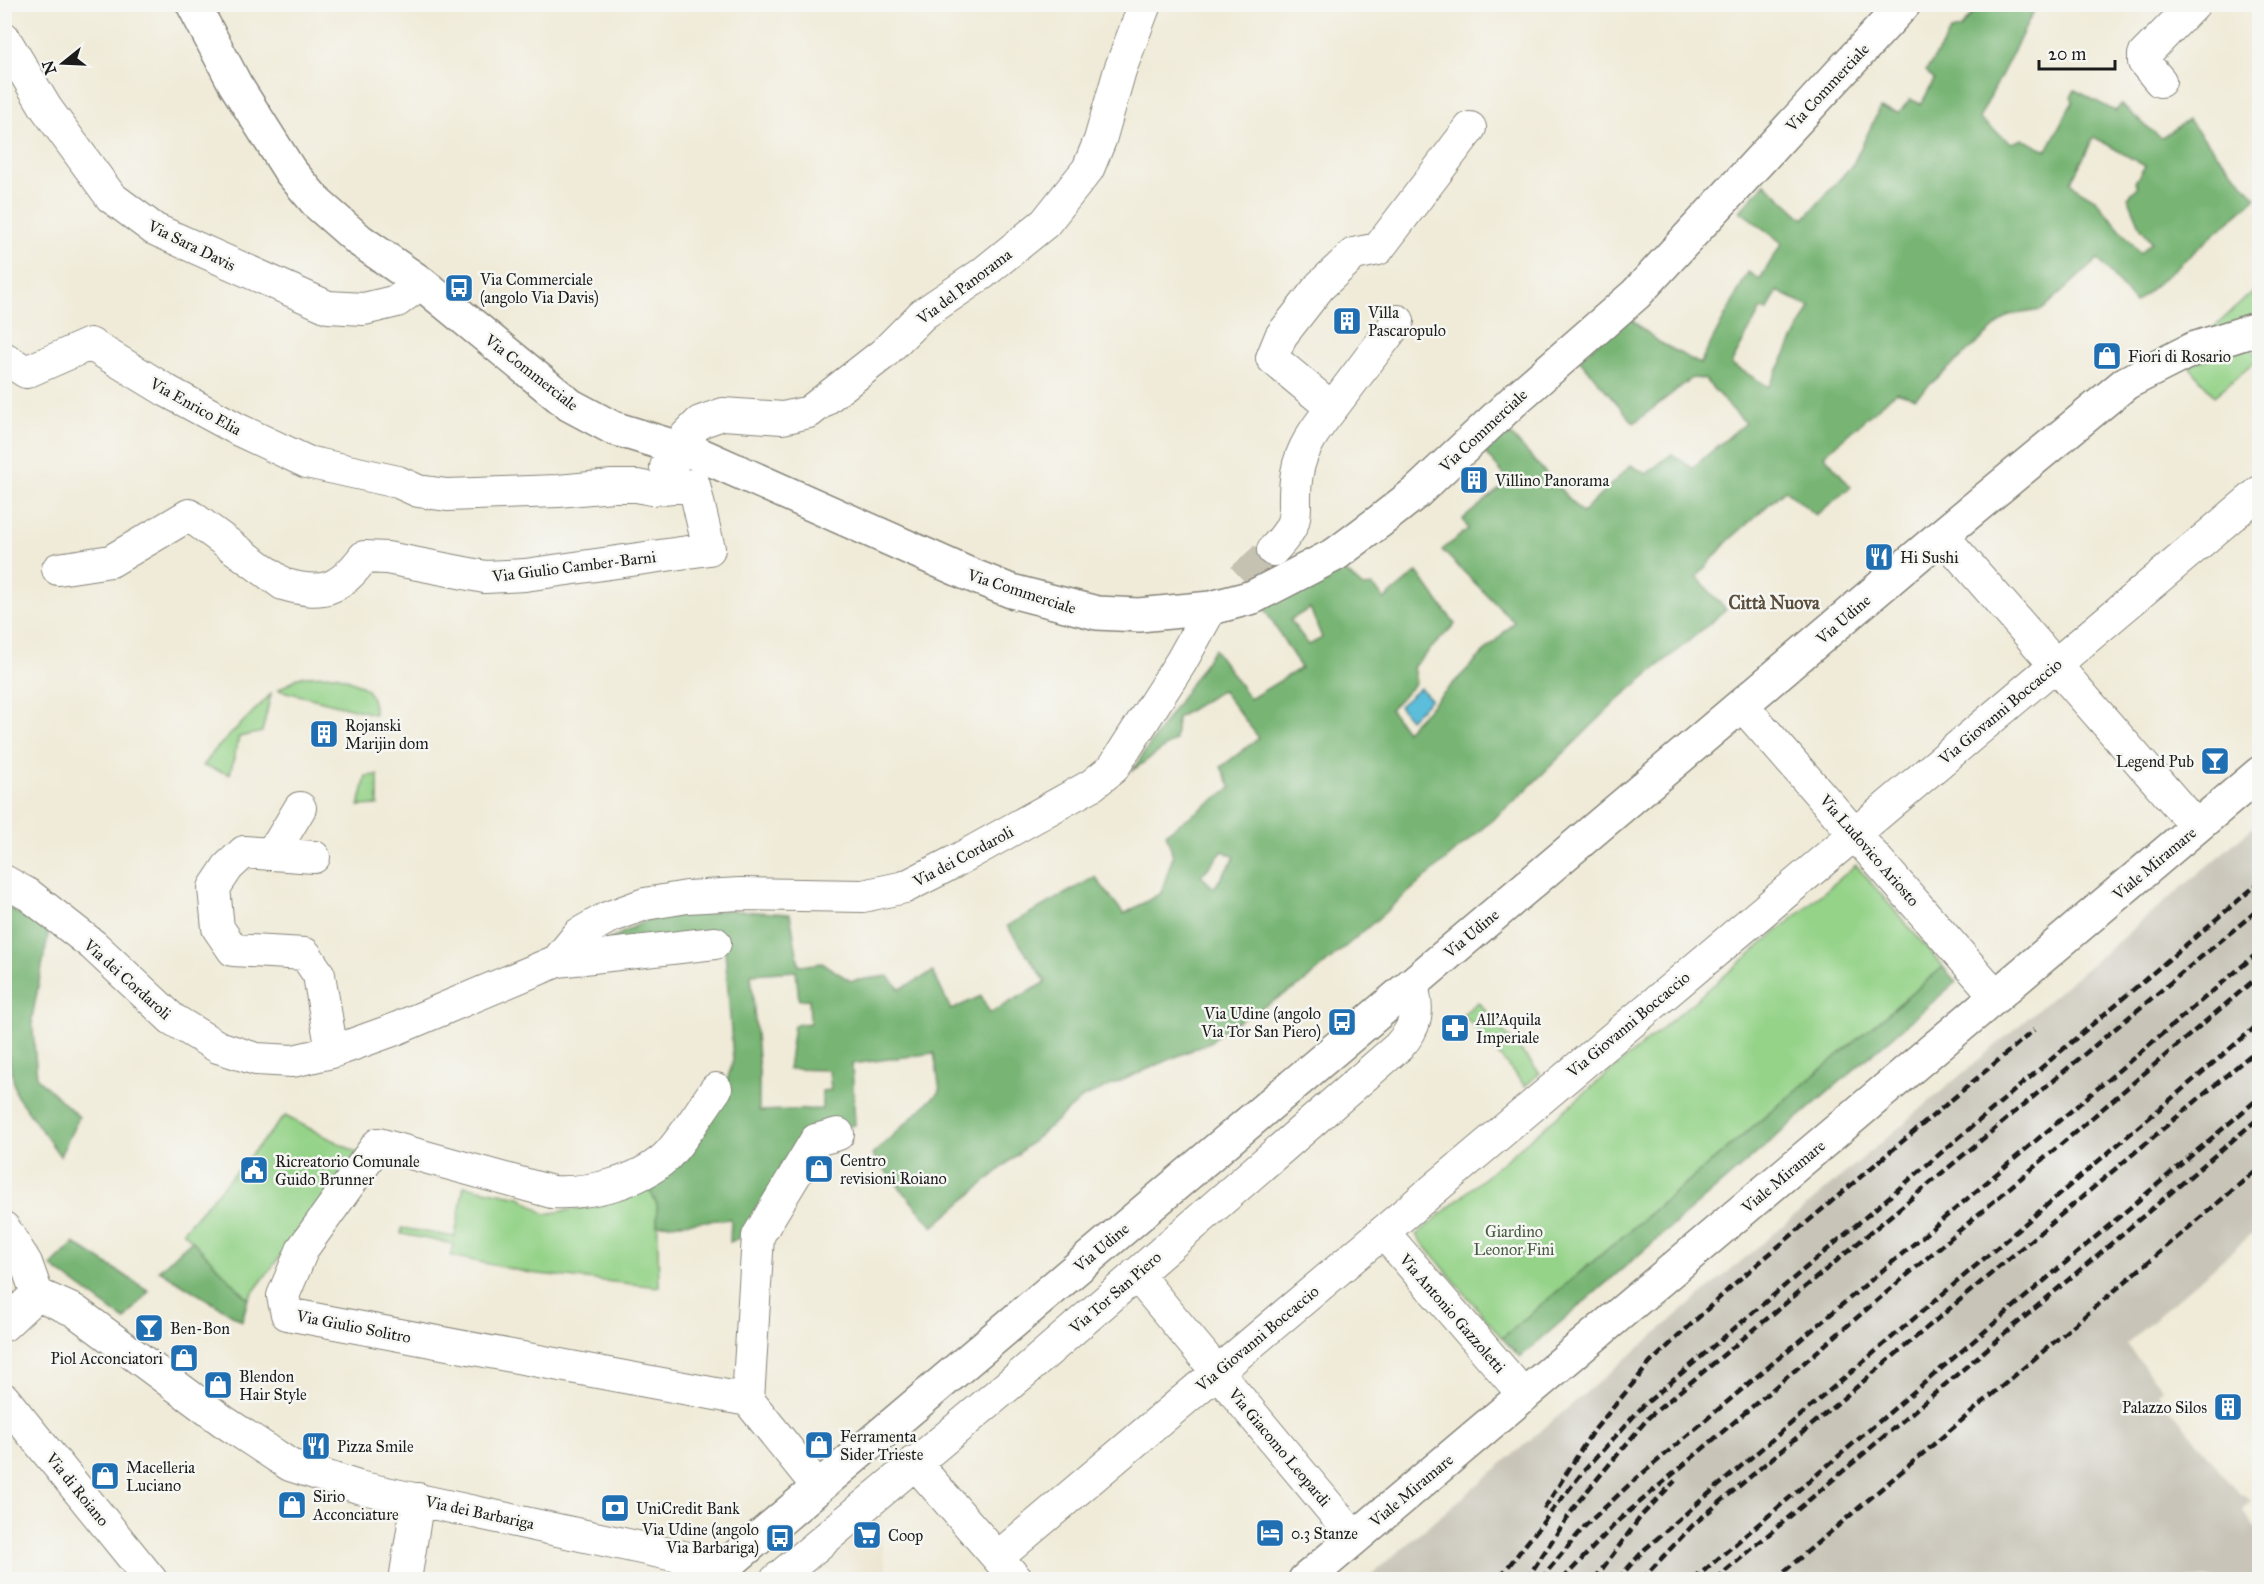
<svg xmlns="http://www.w3.org/2000/svg" width="2264" height="1584" viewBox="0 0 2264 1584" font-family="'IM FELL Great Primer',serif">
<style>
.built{fill:#e6daba}
.industrial{fill:#c8c4b8}
.green{fill:#95d389;stroke:#587852;stroke-width:1.5}
.forest{fill:#78b575;stroke:#4a6848;stroke-width:1.5;fill-rule:evenodd}
.water{fill:#5cbeda;stroke:#3c6d7b;stroke-width:1.5}
.lines{fill:none;stroke-linecap:round;stroke-linejoin:round}
.minor-tunnel{stroke:#c6c2b2;stroke-width:32;stroke-dasharray:32 16;stroke-linecap:butt}
.minor-casing{stroke:#86847a;stroke-width:34}
.major-casing{stroke:#86847a;stroke-width:36}
.minor{stroke:#fff;stroke-width:32}
.major{stroke:#fff;stroke-width:33}
.rail{stroke:#1c1c1c;stroke-width:4.5;stroke-dasharray:9 4.5;stroke-linecap:butt}
.labels{text-anchor:middle;stroke-width:5;stroke-linejoin:round;paint-order:stroke}
.street-label{font-size:16px;fill:#1c1c1c;stroke:#f6f6f2}
.poi-label{font-size:16px;fill:#1c1c1c;stroke:#f6f6f2;text-anchor:start}
.park-label{font-size:16px;fill:#465c42;stroke:#f6f6f2}
.neighbourhood-label{font-size:18px;font-weight:bold;fill:#5b4e3d;stroke:#f6f6f2}
</style>
<rect width="100%" height="100%" fill="#f6f6f2"/>
<filter id="ink" filterUnits="userSpaceOnUse"><feTurbulence type="fractalNoise" baseFrequency=".0167" numOctaves="2"/><feDisplacementMap in="SourceGraphic" scale="12" xChannelSelector="R" yChannelSelector="G"/><feConvolveMatrix kernelMatrix="1 2 1 2 8 2 1 2 1" color-interpolation-filters="sRGB"/></filter>
<filter id="wash" filterUnits="userSpaceOnUse"><feTurbulence type="fractalNoise" baseFrequency=".008" numOctaves="4" result="noise"/><feDisplacementMap in="SourceGraphic" scale="24" xChannelSelector="R" yChannelSelector="G"/><feGaussianBlur stdDeviation="1.35" result="paint"/><feColorMatrix in="noise" values="0 0 0 0 0 0 0 0 0 0 0 0 0 0 0 0 0 1.4 0 .05"/><feComposite in="paint" operator="in"/></filter>
<g filter="url(#wash)">
<rect width="100%" height="100%" fill="#f0ebd8"/>
<path class="built" d="M877,1515L888,1579H832L830,1572L820,1565Z"/>
<path class="industrial" d="M2259,822V1228L2126,1344L2162,1389L2158,1393L2220,1471L2241,1495L2243,1494L2251,1501L2242,1511L2259,1531V1579H1366Z"/>
<path class="green" d="M2259,286V317L2209,332Z
M2247,343L2259,359L2214,396L2189,366Z
M336,675C359,684 375,686 374,714L278,690L301,676Z
M271,694L262,732L239,737L230,774L203,766L215,750Z
M378,775V805L359,806L366,776Z
M1856,865L1943,967L1502,1338L1416,1235Z
M1478,1002L1540,1073L1525,1086L1463,1014Z
M285,1116L358,1153L248,1299L183,1231Z
M464,1186L520,1197L545,1214L600,1205L647,1186L657,1204L659,1287L530,1273L451,1256L453,1244L401,1234L402,1228L455,1237Z"/>
<path class="forest" d="M1979,5H2037L1979,119L2012,143L2022,139L2047,150L2073,101L2071,96L2075,90L2115,111L2121,105L2161,138L2188,120L2256,198L2135,303L2098,259L2042,310L2009,315L1915,398L1896,392L1824,455L1851,487L1816,515L1785,490L1727,542L1697,577L1726,610L1620,698L1520,796L1301,985L1225,1029L1212,1041L1084,1097L933,1227L872,1155L940,1091L934,1053L852,1064L855,1125L812,1134L752,1233L730,1242L731,1219L657,1225V1204L647,1186L723,1095L733,1060L724,936L593,948L649,919L728,910L790,914L799,966L822,963L851,981L888,976L900,989L933,972L951,1010L981,996L990,1013L1046,982L1007,926L1095,877L1124,914L1161,893L1173,856L1166,833L1231,788L1221,767L1259,738L1222,690L1177,718L1175,740L1132,771L1214,649L1250,699L1301,668L1263,607L1340,567L1363,587L1373,586L1385,599L1417,572L1455,624L1413,667L1416,683L1390,709L1406,731L1514,622L1442,550L1468,529L1463,519L1509,481L1481,448L1504,427L1582,513L1631,465L1646,474L1672,454L1692,468L1745,423L1704,379L1692,378L1634,423L1579,359L1627,316L1659,342L1700,364L1748,272L1760,279L1782,243L1740,211L1765,183L1804,219L1853,164L1880,108L1899,113L1910,99L1921,104L1934,80L1926,71L1951,31L1960,29ZM2094,137L2145,166L2135,182L2138,187L2128,197L2141,228L2152,242L2140,253L2095,199L2076,188L2071,182ZM1777,291L1810,307L1769,387L1731,364L1761,309L1768,310ZM1310,608L1322,638L1309,645L1290,620ZM1223,851L1235,857L1214,888L1201,876ZM796,971L799,1000L809,999L810,1023L794,1025L788,1069L829,1070L831,1090L822,1091V1109L759,1111V1070L751,974Z
M4,905L49,931L32,1018L37,1078L79,1117L60,1156L16,1095L4,1031Z
M1943,967L1956,982L1520,1357L1502,1338Z
M192,1240L248,1299L242,1321L159,1270Z
M74,1243L149,1291L125,1320L51,1266Z"/>
<path class="water" d="M1420,688L1431,699L1410,719L1399,706Z"/>
</g>
<g filter="url(#ink)">
<g class="lines">
<path class="minor-tunnel" d="M1242,579L1273,550"/>
<g class="minor-casing">
<path id="minor" d="M4,38L46,108L111,197L154,229L328,307L364,309L397,301L421,283
M2160,81L2144,62V55L2194,4
M4,358L26,372L90,344L167,391L239,430L307,462L398,482L418,491L447,495L558,491L612,486H637L652,489L694,485L709,549L525,575L485,577L387,558L364,557C339,590 323,596 283,584L189,515L111,561L58,569
M1332,408L1398,321
M666,467L671,466L686,436L700,422L723,414L783,418L809,412L883,354L923,314L982,274L1045,223L1088,169L1100,140L1120,70L1145,4
M1942,535L2196,826
M1273,550C1306,516 1290,513 1297,473C1301,448 1317,427 1332,408L1272,358L1281,336L1320,286L1354,254L1378,249L1470,128
M1742,705L1996,996
M268,854L279,843L300,808
M314,857L244,852L228,867L214,888L218,928L233,950L305,954L319,975L332,1052
M4,881L29,895L93,945L172,1019L218,1047L256,1059L293,1061L332,1052L393,1030L557,961L579,934L607,918L645,904L687,897L740,894L863,896L905,887L954,862L1092,785L1113,768L1181,662L1211,608
M557,961L715,943
M716,1089C700,1111 685,1137 666,1157C638,1183 588,1194 552,1192L378,1144L303,1248L283,1296L287,1314L748,1400L818,1487
M4,1228L26,1263L37,1294
M1383,1232L1524,1395
M1136,1274L1355,1538
M37,1294L75,1311L223,1421L290,1465L358,1487L725,1566
M4,1325L37,1294
M4,1399L151,1580
M748,1400L758,1236L816,1140L838,1134
M914,1462L1017,1580
M998,1557L2260,492
M405,1580L418,1499
M776,1580L1023,1373L1398,1047C1417,1027 1420,1010 1411,984"/>
</g>
<g class="major-casing">
<path id="major" d="M193,4L235,84L290,171L318,204L359,240L421,283L570,405L613,428L701,455L966,573L1011,591L1097,613L1139,615L1211,608L1253,597L1336,554L1380,521L1418,491L1518,397L1636,294L1904,4
M709,1580L1942,535L2126,383L2193,349L2260,328
M1305,1580L2260,773"/>
</g>
<use href="#minor" class="minor"/>
<use href="#major" class="major"/>
<path class="rail" d="M1544,1509L1591,1434L1650,1363L1734,1284L2034,1030
M1500,1577L1582,1473L1643,1406L2260,882
M1526,1580L1578,1502L1649,1417L2260,908
M1540,1580L1585,1526L1630,1484L2260,951
M1562,1580L1620,1519L2260,975
M1594,1580L1642,1515L1675,1481
M1617,1580L1645,1549L1705,1497L2260,1023
M1641,1580L1693,1525L2260,1047
M1693,1580L2260,1097
M1715,1580L2260,1117
M1774,1580L2260,1167"/>
</g>
</g>
<defs>
<g id="bus-square" transform="scale(1.5)"><rect x="-9" y="-9" width="18" height="18" rx="4" fill="#1f6fb2" stroke="#f6f6f2"/><path d="M-5-6H5V4H4V6H2V4H-2V6H-4V4H-5ZM-3.5-4V0h7V-4ZM-3.5 1.2v1.5H-2V1.2ZM2 1.2v1.5H3.5V1.2Z" fill="#fff"/></g>
<g id="building-square" transform="scale(1.5)"><rect x="-9" y="-9" width="18" height="18" rx="4" fill="#1f6fb2" stroke="#f6f6f2"/><path d="M-4-6H4V6H1V3H-1V6H-4ZM-2.5-4.3h1.7v1.8h-1.7ZM.8-4.3h1.7v1.8H.8ZM-2.5-1h1.7V.8h-1.7ZM.8-1h1.7V.8H.8Z" fill="#fff"/></g>
<g id="shop-square" transform="scale(1.5)"><rect x="-9" y="-9" width="18" height="18" rx="4" fill="#1f6fb2" stroke="#f6f6f2"/><path d="M-5-2.5h2.3a2.7 3.5 0 0 1 5.4 0H5L5.5 6h-11ZM-1.5-2.5h3a1.5 2.3 0 0 0-3 0Z" fill="#fff"/></g>
<g id="restaurant-square" transform="scale(1.5)"><rect x="-9" y="-9" width="18" height="18" rx="4" fill="#1f6fb2" stroke="#f6f6f2"/><path d="M-5-6h1v4h1v-4h1v4h1v-4h1v5L-1.5 .5V6h-2V.5L-5-1ZM5-6V6H3V1.5H1.5Q1.5-4 5-6Z" fill="#fff"/></g>
<g id="bar-square" transform="scale(1.5)"><rect x="-9" y="-9" width="18" height="18" rx="4" fill="#1f6fb2" stroke="#f6f6f2"/><path d="M-6-5H6L.8 .8V4.5H3.5V6h-7V4.5H-.8V.8Z" fill="#fff"/></g>
<g id="pharmacy-square" transform="scale(1.5)"><rect x="-9" y="-9" width="18" height="18" rx="4" fill="#1f6fb2" stroke="#f6f6f2"/><path d="M-2-6h4v4h4v4h-4v4h-4v-4h-4v-4h4Z" fill="#fff"/></g>
<g id="civic-square" transform="scale(1.5)"><rect x="-9" y="-9" width="18" height="18" rx="4" fill="#1f6fb2" stroke="#f6f6f2"/><path d="M-.6-6.5H3V-4.5H.6V-3L4-1V1h2V6H-6V1h2V-1L-.6-3ZM-1.2 2.5V6h2.4V2.5Z" fill="#fff"/></g>
<g id="bank-square" transform="scale(1.5)"><rect x="-9" y="-9" width="18" height="18" rx="4" fill="#1f6fb2" stroke="#f6f6f2"/><path d="M-6-4H6V4H-6ZM0-2.3a2.3 2.3 0 1 0 0 4.6a2.3 2.3 0 1 0 0-4.6Z" fill="#fff"/></g>
<g id="hotel-square" transform="scale(1.5)"><rect x="-9" y="-9" width="18" height="18" rx="4" fill="#1f6fb2" stroke="#f6f6f2"/><path d="M-6-4.5h1.5V1H6V5H4.5V3h-9V5H-6ZM-4 0a1.8 1.8 0 1 1 3.6 0ZM.5 0V-2.5h3Q6-2.5 6 0Z" fill="#fff"/></g>
<g id="supermarket-square" transform="scale(1.5)"><rect x="-9" y="-9" width="18" height="18" rx="4" fill="#1f6fb2" stroke="#f6f6f2"/><path d="M-6-5.5h2.5l.6 2H6L4.5 2H-2.5L-4.4-4H-6ZM-1.5 3.2a1.3 1.3 0 1 0 .1 0ZM3 3.2a1.3 1.3 0 1 0 .1 0Z" fill="#fff"/></g>
</defs>
<g fill-rule="evenodd">
<use href="#bus-square" x="459" y="288"/>
<use href="#building-square" x="1347" y="321"/>
<use href="#shop-square" x="2107" y="356"/>
<use href="#building-square" x="1474" y="480"/>
<use href="#restaurant-square" x="1879" y="557"/>
<use href="#building-square" x="324" y="734"/>
<use href="#bar-square" x="2215" y="761"/>
<use href="#bus-square" x="1342" y="1022"/>
<use href="#pharmacy-square" x="1455" y="1028"/>
<use href="#shop-square" x="819" y="1169"/>
<use href="#civic-square" x="254" y="1170"/>
<use href="#bar-square" x="149" y="1328"/>
<use href="#shop-square" x="184" y="1358"/>
<use href="#shop-square" x="218" y="1385"/>
<use href="#building-square" x="2228" y="1407"/>
<use href="#shop-square" x="819" y="1445"/>
<use href="#restaurant-square" x="316" y="1446"/>
<use href="#shop-square" x="105" y="1476"/>
<use href="#shop-square" x="292" y="1505"/>
<use href="#bank-square" x="615" y="1508"/>
<use href="#hotel-square" x="1270" y="1533"/>
<use href="#supermarket-square" x="867" y="1535"/>
<use href="#bus-square" x="780" y="1538"/>
</g>
<g class="labels">
<g class="street-label">
<text transform="translate(1827 87) rotate(-47)" y="6">Via Commerciale</text>
<text transform="translate(192 245) rotate(26)" y="6">Via Sara Davis</text>
<text transform="translate(964 286) rotate(-37)" y="6">Via del Panorama</text>
<text transform="translate(532 372) rotate(38)" y="6">Via Commerciale</text>
<text transform="translate(196 406) rotate(29)" y="6">Via Enrico Elia</text>
<text transform="translate(1483 430) rotate(-43)" y="6">Via Commerciale</text>
<text transform="translate(574 566) rotate(-7)" y="6">Via Giulio Camber-Barni</text>
<text transform="translate(1022 591) rotate(18)" y="6">Via Commerciale</text>
<text transform="translate(1843 619) rotate(-41)" y="6">Via Udine</text>
<text transform="translate(2000 711) rotate(-40)" y="6">Via Giovanni Boccaccio</text>
<text transform="translate(1870 850) rotate(49)" y="6">Via Ludovico Ariosto</text>
<text transform="translate(963 856) rotate(-28)" y="6">Via dei Cordaroli</text>
<text transform="translate(2154 863) rotate(-40)" y="6">Viale Miramare</text>
<text transform="translate(1471 933) rotate(-40)" y="6">Via Udine</text>
<text transform="translate(128 979) rotate(42)" y="6">Via dei Cordaroli</text>
<text transform="translate(1628 1024) rotate(-40)" y="6">Via Giovanni Boccaccio</text>
<text transform="translate(1783 1176) rotate(-40)" y="6">Viale Miramare</text>
<text transform="translate(1101 1247) rotate(-40)" y="6">Via Udine</text>
<text transform="translate(1115 1292) rotate(-41)" y="6">Via Tor San Piero</text>
<text transform="translate(1453 1313) rotate(49)" y="6">Via Antonio Gazzoletti</text>
<text transform="translate(354 1326) rotate(11)" y="6">Via Giulio Solitro</text>
<text transform="translate(1257 1338) rotate(-40)" y="6">Via Giovanni Boccaccio</text>
<text transform="translate(1280 1447) rotate(50)" y="6">Via Giacomo Leopardi</text>
<text transform="translate(78 1489) rotate(51)" y="6">Via di Roiano</text>
<text transform="translate(1411 1490) rotate(-40)" y="6">Viale Miramare</text>
<text transform="translate(480 1512) rotate(12)" y="6">Via dei Barbariga</text>
</g>
<g class="poi-label">
<text x="480" y="285">Via Commerciale<tspan x="480" dy="18">(angolo Via Davis)</tspan></text>
<text x="1368" y="318">Villa<tspan x="1368" dy="18">Pascaropulo</tspan></text>
<text x="2128" y="362">Fiori di Rosario</text>
<text x="1495" y="486">Villino Panorama</text>
<text x="1900" y="563">Hi Sushi</text>
<text x="345" y="731">Rojanski<tspan x="345" dy="18">Marijin dom</tspan></text>
<text x="2194" y="767" text-anchor="end">Legend Pub</text>
<text x="1321" y="1019" text-anchor="end">Via Udine (angolo<tspan x="1321" dy="18">Via Tor San Piero)</tspan></text>
<text x="1476" y="1025">All'Aquila<tspan x="1476" dy="18">Imperiale</tspan></text>
<text x="840" y="1166">Centro<tspan x="840" dy="18">revisioni Roiano</tspan></text>
<text x="275" y="1167">Ricreatorio Comunale<tspan x="275" dy="18">Guido Brunner</tspan></text>
<text x="170" y="1334">Ben-Bon</text>
<text x="163" y="1364" text-anchor="end">Piol Acconciatori</text>
<text x="239" y="1382">Blendon<tspan x="239" dy="18">Hair Style</tspan></text>
<text x="2207" y="1413" text-anchor="end">Palazzo Silos</text>
<text x="840" y="1442">Ferramenta<tspan x="840" dy="18">Sider Trieste</tspan></text>
<text x="337" y="1452">Pizza Smile</text>
<text x="126" y="1473">Macelleria<tspan x="126" dy="18">Luciano</tspan></text>
<text x="313" y="1502">Sirio<tspan x="313" dy="18">Acconciature</tspan></text>
<text x="636" y="1514">UniCredit Bank</text>
<text x="759" y="1535" text-anchor="end">Via Udine (angolo<tspan x="759" dy="18">Via Barbariga)</tspan></text>
<text x="1291" y="1539">0.3 Stanze</text>
<text x="888" y="1541">Coop</text>
</g>
<g class="park-label">
<text x="1514" y="1237">Giardino<tspan x="1514" dy="18">Leonor Fini</tspan></text>
</g>
<g class="neighbourhood-label">
<text x="1774" y="609">Città Nuova</text>
</g>
</g>
<rect width="2264" height="1584" fill="none" stroke="#f6f6f2" stroke-width="24"/>
<g transform="translate(63 63) rotate(252)" stroke="#f6f6f2" stroke-width="4.5" paint-order="stroke">
<path d="M0-4.5L10 22L0 15L-10 22Z" fill="#1c1c1c"/>
<text y="-9" font-size="16" font-weight="bold" text-anchor="middle" fill="#1c1c1c">N</text>
</g>
<path d="M2039 60v9h76v-9" fill="none" stroke="#1c1c1c" stroke-width="3"/>
<text x="2048" y="60" font-size="18" fill="#1c1c1c" stroke="#f6f6f2" stroke-width="4.5" paint-order="stroke">20 m</text>
</svg>
